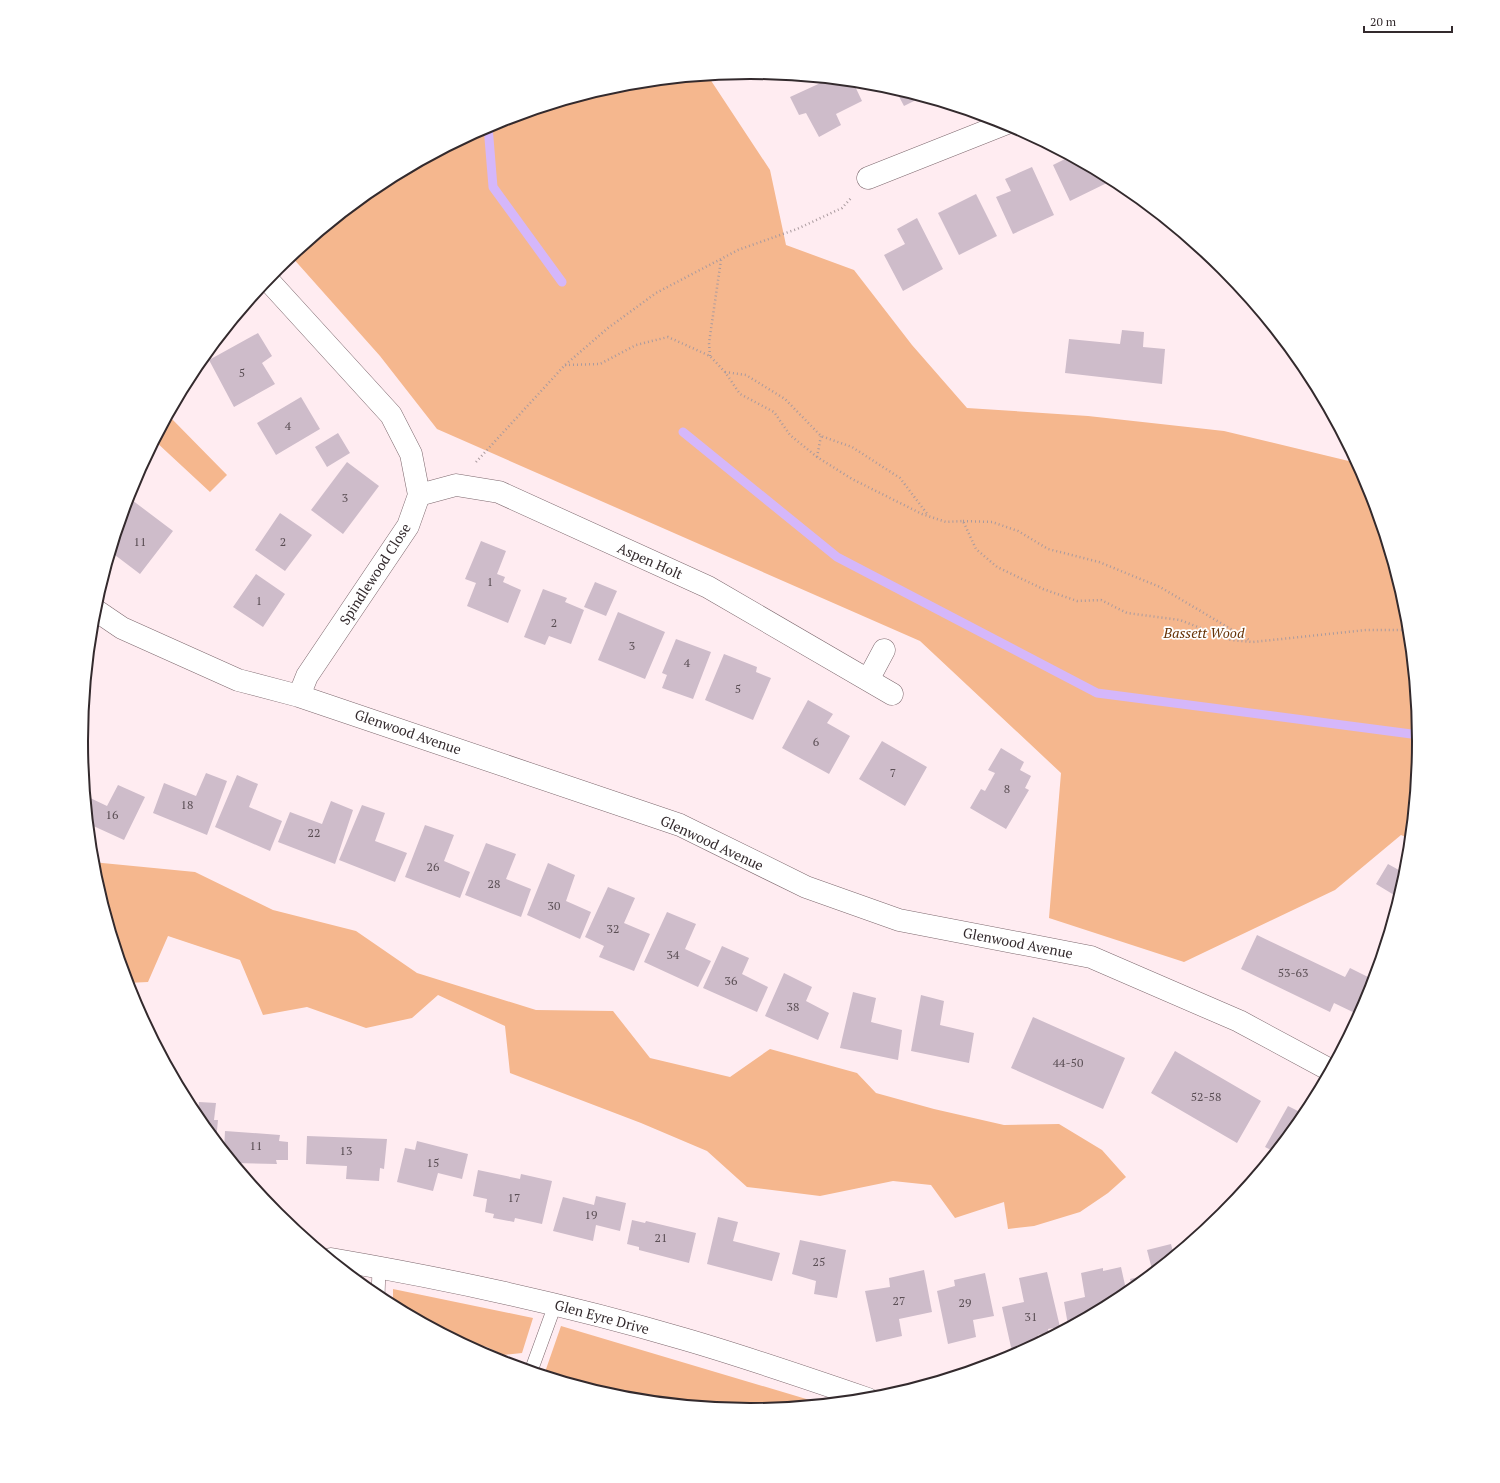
<svg xmlns="http://www.w3.org/2000/svg" width="1500" height="1483" viewBox="0 0 1500 1483" font-family="'PT Serif',serif">
<style>
.green{fill:#f5b78e}
.lines{fill:none;stroke-linecap:round;stroke-linejoin:round}
.stream{stroke:#d5b7fa;stroke-width:9}
.building{fill:#cebcca}
.service-casing{stroke:#7d686e;stroke-width:14}
.minor-casing{stroke:#7d686e;stroke-width:23}
.path{stroke:#a99a9e;stroke-width:2.5;stroke-dasharray:1 3;stroke-linecap:butt}
.service{stroke:#fff;stroke-width:13}
.minor{stroke:#fff;stroke-width:22}
.labels{text-anchor:middle;stroke-width:3.5;stroke-linejoin:round;paint-order:stroke}
.number-label{font-size:12px;fill:#5a4e54}
.street-label{font-size:14px;fill:#332a2d;stroke:#fff}
.park-label{font-size:14px;font-style:italic;fill:#673306;stroke:#fff}
.rim{fill:none;stroke:#332a2d;stroke-width:2}
</style>
<rect width="100%" height="100%" fill="#ffecf1"/>
<path class="green" d="M708,76L770,170L786,245L854,270L912,345L967,408L1088,416L1224,431L1357,463L1369,486L1407,611L1419,742L1410,839L1401,835L1335,890L1184,962L1049,918L1061,773L920,641L437,429L380,356L291,256L378,185L494,123L620,85Z
M169,416L227,475L210,492L155,441Z
M92,862L195,872L273,910L356,931L417,973L536,1010L613,1011L650,1058L730,1077L770,1049L857,1073L876,1093L934,1109L1004,1125L1059,1124L1102,1150L1126,1177L1108,1193L1080,1212L1034,1226L1008,1229L1004,1202L955,1218L931,1185L893,1181L820,1196L747,1187L707,1151L641,1123L510,1073L505,1026L438,995L412,1018L366,1028L307,1007L263,1015L240,960L168,936L148,982L127,983L93,872Z
M393,1289L533,1318L522,1353L503,1355L487,1347L458,1341L393,1306Z
M561,1326L823,1404L750,1411L619,1398L544,1375Z"/>
<g class="lines">
<path class="stream" d="M488,126L493,187L562,282
M683,432L837,557L1097,693L1419,735"/>
</g>
<path class="building" d="M827,80L853,82L862,101L836,114L841,125L819,137L806,113L799,115L790,97Z
M895,89L922,97L904,106Z
M1069,157L1113,180L1070,201L1053,165Z
M1032,167L1054,215L1013,234L996,197L1011,191L1005,179Z
M976,194L997,236L959,255L938,213Z
M917,218L943,269L903,291L884,255L905,244L897,229Z
M1122,330L1144,332L1143,347L1165,349L1162,384L1065,373L1069,339L1120,344Z
M258,333L272,356L262,363L275,384L234,407L209,360Z
M301,397L320,429L276,455L257,423Z
M338,433L350,453L327,467L315,447Z
M347,462L379,486L343,534L311,510Z
M128,497L173,531L140,574L111,552Z
M280,513L312,535L285,571L255,550Z
M481,541L506,551L497,574L505,577L503,582L521,590L508,623L467,606L476,583L465,579Z
M256,574L285,594L263,627L233,607Z
M595,582L617,591L606,616L584,607Z
M543,589L567,598L565,602L584,610L571,644L549,636L545,645L524,637Z
M618,612L665,632L645,679L598,660Z
M676,639L711,652L693,699L662,688L667,675L662,673Z
M724,654L757,667L756,672L771,678L753,720L705,700Z
M808,700L833,714L827,723L850,736L829,774L782,748Z
M882,741L927,767L905,806L859,779Z
M1001,748L1024,762L1020,770L1031,776L1025,788L1029,790L1006,829L970,808L981,789L985,791L995,773L988,770Z
M206,773L227,781L207,835L153,813L164,783L196,796Z
M237,775L258,784L249,807L282,821L270,851L215,827Z
M118,785L145,797L124,840L89,824L86,796L107,806Z
M331,801L353,810L335,864L278,842L290,812L322,824Z
M362,805L385,813L375,841L407,853L395,882L339,860Z
M425,825L454,835L444,861L470,872L460,898L405,877Z
M486,843L516,854L506,879L531,889L521,917L465,895Z
M548,863L575,875L566,901L591,912L580,939L527,915Z
M1388,864L1406,874L1399,898L1376,884Z
M608,887L635,898L624,923L650,934L634,971L599,957L604,946L585,937Z
M667,912L696,924L685,949L711,961L698,987L644,962Z
M1257,935L1345,977L1350,968L1374,980L1368,998L1359,1015L1334,1003L1330,1012L1241,969Z
M722,946L749,958L742,974L768,987L757,1012L703,988Z
M784,973L812,987L806,1001L829,1013L818,1040L765,1016Z
M853,992L876,998L871,1022L902,1030L898,1060L840,1048Z
M921,995L944,1001L940,1025L974,1033L969,1063L911,1051Z
M1033,1017L1125,1058L1103,1109L1011,1068Z
M1175,1051L1261,1101L1237,1143L1151,1093Z
M199,1102L216,1103L214,1120H218L216,1141L197,1118Z
M1288,1106L1306,1115L1275,1152L1265,1147Z
M225,1131L280,1135L279,1141L288,1142V1160H276L277,1164L234,1163L224,1150Z
M307,1136L387,1139L384,1169L380,1168L379,1181L346,1179L347,1166L306,1164Z
M417,1141L468,1154L462,1179L438,1173L433,1191L397,1182L405,1148L415,1150Z
M478,1170L520,1179L521,1174L552,1181L542,1224L515,1218L514,1222L493,1218L494,1214L485,1212L487,1199L473,1196Z
M596,1196L626,1203L620,1231L596,1225L593,1241L553,1231L563,1197L594,1205Z
M718,1217L738,1222L733,1241L780,1253L772,1281L707,1264Z
M632,1220L645,1223L646,1221L696,1233L689,1263L639,1250V1247L627,1244Z
M800,1240L846,1250L837,1298L814,1294L816,1281L792,1274Z
M1171,1244L1174,1256L1153,1273L1147,1250Z
M1121,1267L1127,1294L1122,1298L1075,1323L1068,1325L1064,1302L1085,1297L1081,1273L1103,1268V1271Z
M924,1270L932,1312L899,1319L902,1336L876,1342L865,1291L890,1287L889,1278Z
M1047,1272L1060,1327L1048,1329L1049,1333L1038,1335L1040,1342L1013,1356L1002,1307L1024,1302L1019,1278Z
M985,1273L994,1316L973,1320L976,1337L948,1344L937,1291L955,1286L954,1280Z
M1152,1274L1133,1289L1130,1279Z"/>
<g class="lines">
<g class="service-casing">
<path id="service" d="M378,1298L379,1268
M531,1371L555,1305"/>
</g>
<g class="minor-casing">
<path id="minor" d="M868,178L1007,123
M267,279L391,415L411,454L419,495L408,526L307,676L299,696
M419,495L456,485L499,492L708,587L892,694
M94,609L122,628L238,680L299,696L680,825L806,887L899,920L1091,957L1239,1021L1330,1070
M868,680L884,650
M331,1259C448,1279 569,1305 684,1339C746,1357 807,1378 868,1399"/>
</g>
<path class="path" d="M710,356L709,343L721,260
M565,365L600,364L636,345L668,337L710,356L725,372L740,394L774,412L790,435L817,457L852,479L922,514L946,522L963,521L976,549L997,567L1043,589L1077,601L1101,600L1127,613L1180,620L1231,640L1253,642L1366,630H1409
M725,372L746,375L785,399L821,436L852,447L900,478L928,515
M817,457L821,436
M476,462L565,365L608,328L656,293L738,250L797,229L842,208L852,197
M963,521L992,522L1018,531L1048,549L1099,562L1160,587L1251,641"/>
<use href="#service" class="service"/>
<use href="#minor" class="minor"/>
</g>
<g class="labels">
<g class="number-label">
<text x="242" y="377">5</text>
<text x="288" y="430">4</text>
<text x="345" y="502">3</text>
<text x="140" y="546">11</text>
<text x="283" y="546">2</text>
<text x="490" y="586">1</text>
<text x="259" y="605">1</text>
<text x="554" y="627">2</text>
<text x="632" y="650">3</text>
<text x="687" y="667">4</text>
<text x="738" y="693">5</text>
<text x="816" y="746">6</text>
<text x="893" y="777">7</text>
<text x="1007" y="793">8</text>
<text x="187" y="809">18</text>
<text x="112" y="819">16</text>
<text x="314" y="837">22</text>
<text x="433" y="871">26</text>
<text x="494" y="888">28</text>
<text x="554" y="910">30</text>
<text x="613" y="933">32</text>
<text x="673" y="959">34</text>
<text x="1293" y="977">53-63</text>
<text x="731" y="985">36</text>
<text x="793" y="1011">38</text>
<text x="1068" y="1067">44-50</text>
<text x="1206" y="1101">52-58</text>
<text x="256" y="1150">11</text>
<text x="346" y="1155">13</text>
<text x="433" y="1167">15</text>
<text x="514" y="1202">17</text>
<text x="591" y="1219">19</text>
<text x="661" y="1242">21</text>
<text x="819" y="1266">25</text>
<text x="899" y="1305">27</text>
<text x="965" y="1307">29</text>
<text x="1031" y="1321">31</text>
</g>
<g class="street-label">
<text transform="translate(650 561) rotate(24)" y="5">Aspen Holt</text>
<text transform="translate(375 574) rotate(-57)" y="5">Spindlewood Close</text>
<text transform="translate(408 732) rotate(19)" y="5">Glenwood Avenue</text>
<text transform="translate(712 843) rotate(25)" y="5">Glenwood Avenue</text>
<text transform="translate(1018 943) rotate(11)" y="5">Glenwood Avenue</text>
<text transform="translate(602 1317) rotate(15)" y="5">Glen Eyre Drive</text>
</g>
<g class="park-label">
<text x="1204" y="638">Bassett Wood</text>
</g>
</g>
<path d="M0 0H1500V1483H0ZM88 741a662 662 0 1 1 1324 0a662 662 0 1 1-1324 0Z" fill="#fff" fill-rule="evenodd"/>
<path class="rim" d="M88 741a662 662 0 1 1 1324 0a662 662 0 1 1-1324 0Z"/>
<path d="M1364 26v6h88v-6" fill="none" stroke="#332a2d" stroke-width="2"/>
<text x="1370" y="26" font-size="12" fill="#332a2d" stroke="#ffffff" stroke-width="3" paint-order="stroke">20 m</text>
</svg>
